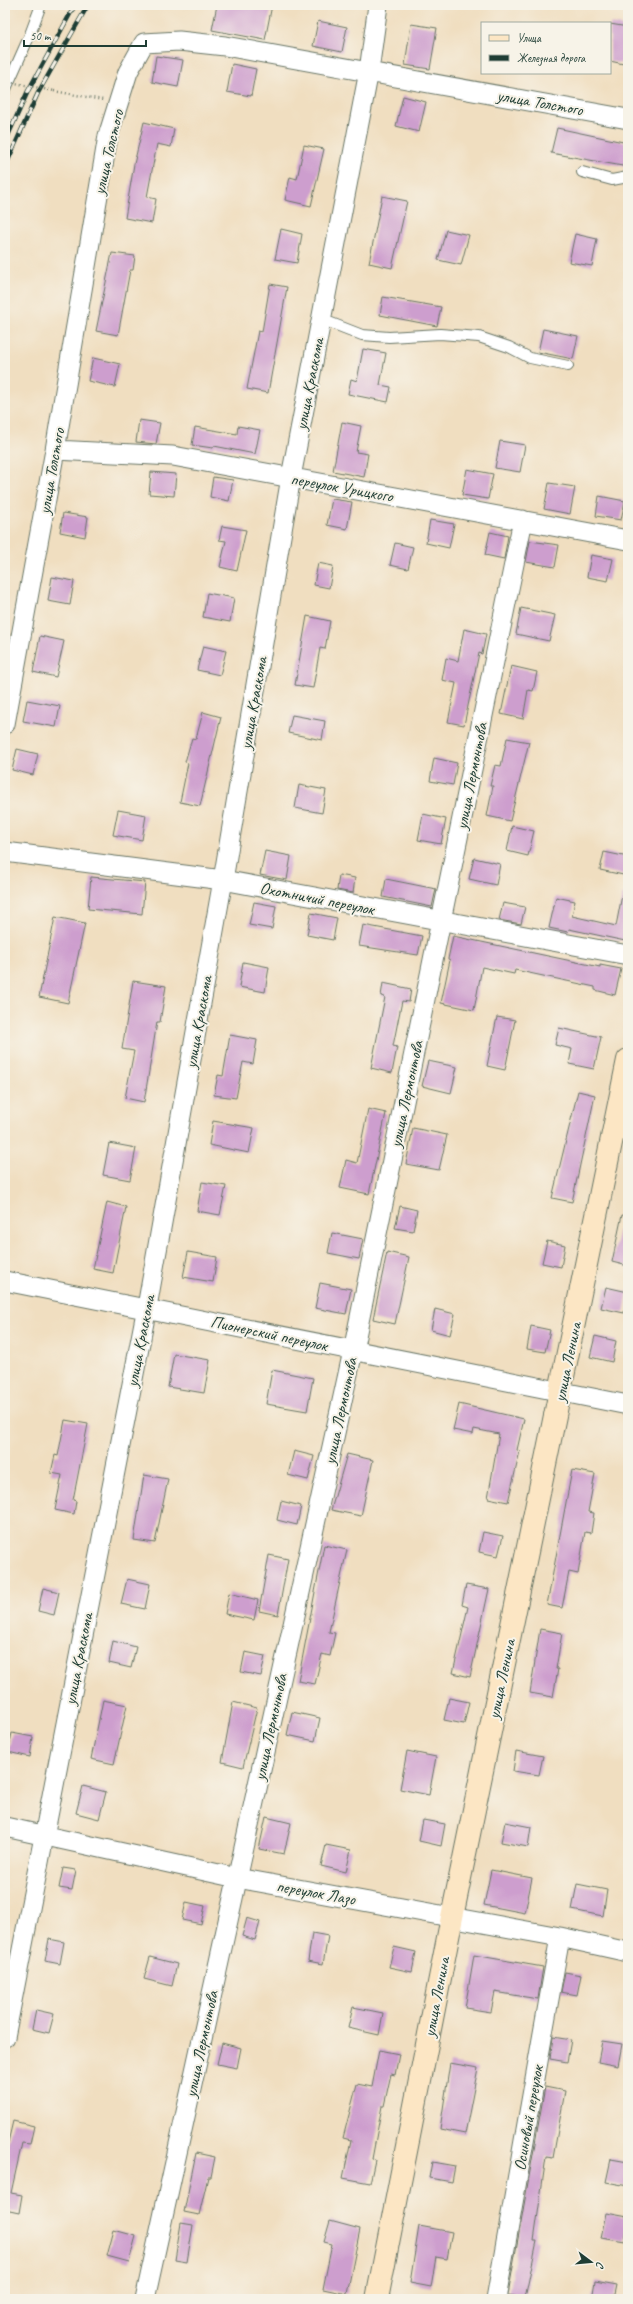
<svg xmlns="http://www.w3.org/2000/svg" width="633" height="2304" viewBox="0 0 633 2304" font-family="Caveat,sans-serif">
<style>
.building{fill:#cd9ece}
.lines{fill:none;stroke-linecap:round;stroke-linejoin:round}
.service-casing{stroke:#687565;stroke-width:12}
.minor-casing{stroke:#687565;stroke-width:21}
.secondary-casing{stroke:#687565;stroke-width:24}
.path{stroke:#687565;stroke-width:2.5;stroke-dasharray:1 3;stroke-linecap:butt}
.service{stroke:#fff;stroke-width:10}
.minor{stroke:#fff;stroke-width:19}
.secondary{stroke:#fce6c4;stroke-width:22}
.rail-casing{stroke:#1f3d34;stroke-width:4.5}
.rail{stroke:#f7f3e8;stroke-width:3;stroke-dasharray:9;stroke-linecap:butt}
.path-bridge{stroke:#687565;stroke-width:2.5;stroke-dasharray:1 3;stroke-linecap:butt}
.labels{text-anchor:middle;stroke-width:4;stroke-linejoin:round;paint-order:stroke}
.street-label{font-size:17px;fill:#1f3d34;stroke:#f7f3e8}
</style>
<rect width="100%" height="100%" fill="#f7f3e8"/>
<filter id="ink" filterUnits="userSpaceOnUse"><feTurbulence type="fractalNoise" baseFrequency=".025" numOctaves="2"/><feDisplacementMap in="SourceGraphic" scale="8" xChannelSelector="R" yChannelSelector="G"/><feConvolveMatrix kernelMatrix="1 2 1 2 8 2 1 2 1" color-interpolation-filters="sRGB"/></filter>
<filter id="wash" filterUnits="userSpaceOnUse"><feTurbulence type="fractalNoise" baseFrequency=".012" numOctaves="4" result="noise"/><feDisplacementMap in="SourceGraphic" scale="16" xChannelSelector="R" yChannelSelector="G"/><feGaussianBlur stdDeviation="0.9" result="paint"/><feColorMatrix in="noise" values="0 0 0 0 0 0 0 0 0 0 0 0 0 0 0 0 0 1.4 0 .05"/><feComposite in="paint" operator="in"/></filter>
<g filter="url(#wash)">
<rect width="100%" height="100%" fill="#f0dec0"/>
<g id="blocks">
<path class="building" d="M217,5H272L265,40L212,30Z
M318,21L347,27L342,52L313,46Z
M411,24L437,28L430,69L405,65Z
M610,24L628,27V65L610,61Z
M156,56L183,60L178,87L152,82Z
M232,64L256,69L251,96L227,92Z
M403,96L426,102L419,132L396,126Z
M144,122L174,129L171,147L157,144L147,197L156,199L152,223L125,218L134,164Z
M557,128L628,143V167L551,153Z
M304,145L324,149L311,206L285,200L290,177L297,179Z
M382,196L407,201L392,268L369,263Z
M281,229L302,234L297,263L275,259Z
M446,230L469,235L461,265L438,260Z
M575,234L597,239L592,266L569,262Z
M112,253L135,256L133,270H130L118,335L96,331Z
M270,284L287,287L268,393L247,389L258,331L262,332Z
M383,297L441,307L437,326L380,315Z
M543,329L578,336L573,359L538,352Z
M363,349L386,353L380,385L391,387L388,402L348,394L351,379L357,381Z
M93,358L120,364L115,387L88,381Z
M139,420L160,423L156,444L136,442Z
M342,422L361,426L356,452L368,454L364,477L333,471Z
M238,426L260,430L255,454L214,446L213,448L192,445L195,427L237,434Z
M500,441L525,445L520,472L495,468Z
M467,469L493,474L488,499L462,495Z
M151,472L176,474L174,496L149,494Z
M213,477L233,480L229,501L210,497Z
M549,483L575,487L570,514L544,509Z
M599,496L625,501L621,520L596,516Z
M332,499L352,502L347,529L327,525Z
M63,513L88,517L85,537L60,532Z
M430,520L454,524L449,548L426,543Z
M222,526L246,530L237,571L220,567L226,541L219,540Z
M490,532L508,536L504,559L485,555Z
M530,541L559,545L555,567L526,562Z
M395,543L413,547L408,569L390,565Z
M591,555L613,559L608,581L587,577Z
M318,563L333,566L329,588L314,585Z
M52,577L74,581L70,605L48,601Z
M207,593L234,598L230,622L203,617Z
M521,608L555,615L549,641L516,634Z
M307,616L330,621L325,649L320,648L313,688L295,685Z
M464,629L486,634L482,654L479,653L464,725L448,722L456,683L442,680L446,658L458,661Z
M40,636L64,641L56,677L33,672Z
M203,646L226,651L220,675L197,670Z
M511,666L537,672L533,691L528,690L523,719L501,714Z
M27,700L60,706L56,727L23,721Z
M203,712L221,717L200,806L180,802L188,763L185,762L192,738L196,739Z
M292,715L325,721L322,740L288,733Z
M507,738L529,742L510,821L487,816L493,786H490L495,765L501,766Z
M17,749L38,754L33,775L12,770Z
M434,758L457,763L453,785L430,781Z
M299,785L326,790L322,813L295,808Z
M118,810L146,815L142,840L113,835Z
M423,814L446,819L441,844L418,840Z
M512,826L534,831L528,856L507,851Z
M265,851L291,856L287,880L260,875Z
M604,852L628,857V876L600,870Z
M474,858L500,864L496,885L469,879Z
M339,875L355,878L353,893L337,890Z
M91,877L145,882L142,914L88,909Z
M386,879L436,889L432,907L383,897Z
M622,895L628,896V929L625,941L569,929L568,932L549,928L556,897L575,901L572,916L616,926Z
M254,902L276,906L272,929L249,925Z
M503,903L525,907L521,924L499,920Z
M311,913L337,918L333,940L307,935Z
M55,917L85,923L68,1003L39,997Z
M363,925L422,936L418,955L359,946Z
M453,936L600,967V965L621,969L615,995L595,990V987L515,970L514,974L482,967L474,1010L441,1003L450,960L448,959Z
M243,962L269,967L265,992L239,987Z
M133,981L166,986L160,1022H157L144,1102L125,1098L134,1051L122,1049Z
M383,983L411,989L409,1002L402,1001L393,1046L397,1047L392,1073L371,1068L385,997L381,996Z
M497,1017L515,1020L505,1070L487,1066Z
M559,1028L601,1037L594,1069L569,1064L572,1049L555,1045Z
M230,1035L257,1040L253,1064L243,1062L236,1098L214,1095L218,1075L223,1076Z
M428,1061L457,1067L451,1093L422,1086Z
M578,1091L595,1095L572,1202L552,1198Z
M368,1109L386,1113L369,1194L340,1188L346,1160L357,1163Z
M213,1121L254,1128L249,1153L209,1145Z
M413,1128L447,1135L439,1170L406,1164Z
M109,1143L136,1148L130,1180L103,1175Z
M202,1182L226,1186L220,1215L197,1211Z
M107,1202L126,1207L113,1273L93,1269Z
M400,1206L417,1210L413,1231L395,1228Z
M622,1215L628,1216V1266L612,1262Z
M332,1233L363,1239L359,1259L328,1253Z
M547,1241L565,1245L561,1267L542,1263Z
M188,1252L217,1257L213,1282L183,1277Z
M387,1252L409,1257L395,1324L373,1319Z
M320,1283L351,1289L346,1314L315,1308Z
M606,1287L628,1292L624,1313L601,1308Z
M435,1309L455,1314L450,1335L431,1330Z
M531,1326L550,1330L545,1352L527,1349Z
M595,1336L616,1341L612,1362L590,1357Z
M174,1354L210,1360L204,1393L168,1387Z
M272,1370L313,1378L307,1411L266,1404Z
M459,1404L524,1419L517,1450L520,1451L508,1502L488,1498L499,1434L474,1429L473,1434L453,1430Z
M65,1420L88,1424L73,1500L76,1501L74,1514L55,1510L62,1475L51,1473L55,1455L58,1456Z
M294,1451L314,1456L308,1480L288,1475Z
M347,1454L373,1460L361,1516L331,1510Z
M572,1470L595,1474L588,1512L594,1513L591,1533L585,1532L578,1574L569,1572L562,1608L547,1605Z
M144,1475L168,1479L155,1543L134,1540Z
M281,1501L301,1506L297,1525L277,1520Z
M483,1532L503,1536L498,1556L479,1552Z
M324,1545L347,1550L329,1632L335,1633L330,1656L322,1654L315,1684L298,1681Z
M269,1555L288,1559L278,1615L259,1611Z
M127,1579L150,1584L145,1609L121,1604Z
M466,1585L489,1589L470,1677L453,1673L468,1607L462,1605Z
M43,1588L59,1592L54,1615L38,1611Z
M229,1593L258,1600L254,1620L225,1614Z
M540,1629L562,1633L556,1669H558L553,1697L530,1693Z
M113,1641L136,1647L131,1668L109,1663Z
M245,1652L265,1656L261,1676L241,1672Z
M449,1698L469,1702L464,1724L444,1720Z
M103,1700L127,1705L114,1764L91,1759Z
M233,1702L257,1708L243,1767L222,1762Z
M292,1712L320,1718L315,1741L287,1735Z
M12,1733L33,1737L30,1757L8,1752Z
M407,1751L436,1757L429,1795L400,1789Z
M516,1751L543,1756L539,1775L513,1771Z
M83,1786L106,1792L99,1819L76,1813Z
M266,1817L291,1823L284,1854L259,1849Z
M423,1820L445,1824L441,1846L419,1841Z
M505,1822L531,1827L528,1847L501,1842Z
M326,1845L351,1850L346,1872L321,1866Z
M63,1868L76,1870L72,1890L59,1888Z
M491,1870L532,1878L525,1913L484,1905Z
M577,1884L607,1890L603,1916L572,1910Z
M186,1902L205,1906L201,1924L182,1920Z
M247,1918L260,1922L255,1940L242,1936Z
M312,1933L328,1936L323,1964L308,1961Z
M49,1939L64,1942L60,1964L45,1961Z
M394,1947L416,1952L412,1972L389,1967Z
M474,1955L543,1967L538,1999L495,1992L491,2012L465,2008Z
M150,1957L177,1964L172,1986L144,1979Z
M565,1972L581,1975L577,1995L561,1992Z
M353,2007L383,2013L379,2035L348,2028Z
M36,2010L54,2014L49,2033L32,2029Z
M553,2037L571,2040L567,2062L550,2059Z
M602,2041L622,2044L618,2066L598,2062Z
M222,2043L241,2048L237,2068L217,2064Z
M379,2050L399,2054L395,2075L391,2074L384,2106H382L372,2159L375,2160L370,2183L343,2178L351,2140L343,2138L357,2084L372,2087Z
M450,2063L478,2068L465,2134L440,2129Z
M545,2087L565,2091L553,2158L546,2157L534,2241H537L525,2298L508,2295Z
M13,2121L34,2126L30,2144L22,2143L11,2193L22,2195L19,2213L5,2210V2155Z
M196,2153L215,2157L211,2177H208L199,2215L184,2212Z
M611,2159L628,2162V2186L606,2182Z
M432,2162L455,2166L452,2182L429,2178Z
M606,2213L628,2217L625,2242L601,2238Z
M330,2221L360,2229L347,2294L323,2289L332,2244L324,2242Z
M181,2223L193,2225L187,2262L175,2260Z
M419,2226L452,2232L447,2259L436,2257L431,2287L410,2283Z
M114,2230L136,2236L129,2262L107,2256Z
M595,2281L617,2285L614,2299H592Z"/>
</g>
</g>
<g filter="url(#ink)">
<use href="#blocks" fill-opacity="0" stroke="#687565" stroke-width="1"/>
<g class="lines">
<g class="service-casing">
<path id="service" d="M5,91L29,37L41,5
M582,172L612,180L628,177
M321,319L362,335L389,337L440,334L479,337L509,347L530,358L568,366"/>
</g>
<g class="minor-casing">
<path id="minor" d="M55,450L173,456L628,540
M5,724L55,450L108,136L128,72L144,43L179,41L225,46L628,119
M5,852L223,880L628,955
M5,1281L628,1405
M5,1827L237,1878L560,1937L628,1952
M5,2037L147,1307L223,880L291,477L369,71L378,5
M145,2299L353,1351L523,520
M496,2299L560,1937"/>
</g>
<g class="secondary-casing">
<path id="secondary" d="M377,2299L452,1917L628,1060"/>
</g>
<path class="path" d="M54,91L103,100"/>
<use href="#service" class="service"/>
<use href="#minor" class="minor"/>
<use href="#secondary" class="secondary"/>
<g class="rail-casing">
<path id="rail" d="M5,142L28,91L75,5
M5,167L38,93L88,5"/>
</g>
<use href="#rail" class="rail"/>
<path class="path-bridge" d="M5,81L54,91"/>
</g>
</g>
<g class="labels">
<g class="street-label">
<text transform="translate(540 102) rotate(10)" y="6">улица Толстого</text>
<text transform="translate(108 152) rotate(-77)" y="6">улица Толстого</text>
<text transform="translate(309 384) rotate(-79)" y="6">улица Краскома</text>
<text transform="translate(51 471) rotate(-80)" y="6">улица Толстого</text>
<text transform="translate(342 487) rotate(10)" y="6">переулок Урицкого</text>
<text transform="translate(253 703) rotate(-80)" y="6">улица Краскома</text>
<text transform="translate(471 776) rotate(-79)" y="6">улица Лермонтова</text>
<text transform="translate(317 898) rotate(11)" y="6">Охотничий переулок</text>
<text transform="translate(198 1022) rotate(-80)" y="6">улица Краскома</text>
<text transform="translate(406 1094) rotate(-78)" y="6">улица Лермонтова</text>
<text transform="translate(269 1333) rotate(12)" y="6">Пионерский переулок</text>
<text transform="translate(140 1341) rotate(-79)" y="6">улица Краскома</text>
<text transform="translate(567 1362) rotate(-78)" y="6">улица Ленина</text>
<text transform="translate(340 1411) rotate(-78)" y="6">улица Лермонтова</text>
<text transform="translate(78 1659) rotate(-79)" y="6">улица Краскома</text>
<text transform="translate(501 1679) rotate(-78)" y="6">улица Ленина</text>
<text transform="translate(270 1727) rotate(-78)" y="6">улица Лермонтова</text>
<text transform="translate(316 1892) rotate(10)" y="6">переулок Лазо</text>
<text transform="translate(436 1997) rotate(-79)" y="6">улица Ленина</text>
<text transform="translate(201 2044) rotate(-78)" y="6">улица Лермонтова</text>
<text transform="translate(528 2118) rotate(-80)" y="6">Осиновый переулок</text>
</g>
</g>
<rect width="633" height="2304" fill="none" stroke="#f7f3e8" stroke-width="20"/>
<rect x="481" y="22" width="130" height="52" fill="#f7f3e8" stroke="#a1aaa0"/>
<rect x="489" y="35" width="20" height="6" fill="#fce6c4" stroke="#a1aaa0"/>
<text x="517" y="42" font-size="12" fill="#1f3d34">Улица</text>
<rect x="489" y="55" width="20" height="6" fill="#1f3d34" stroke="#a1aaa0"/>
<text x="517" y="62" font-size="12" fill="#1f3d34">Железная дорога</text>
<g transform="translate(591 2262) rotate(106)" stroke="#f7f3e8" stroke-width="3" paint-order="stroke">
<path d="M0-3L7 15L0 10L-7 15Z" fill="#1f3d34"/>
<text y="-6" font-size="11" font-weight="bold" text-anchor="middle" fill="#1f3d34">С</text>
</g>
<path d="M24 40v6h122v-6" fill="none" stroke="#1f3d34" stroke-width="2"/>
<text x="30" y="40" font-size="12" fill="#1f3d34" stroke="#f7f3e8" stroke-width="3" paint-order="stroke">50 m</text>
</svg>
